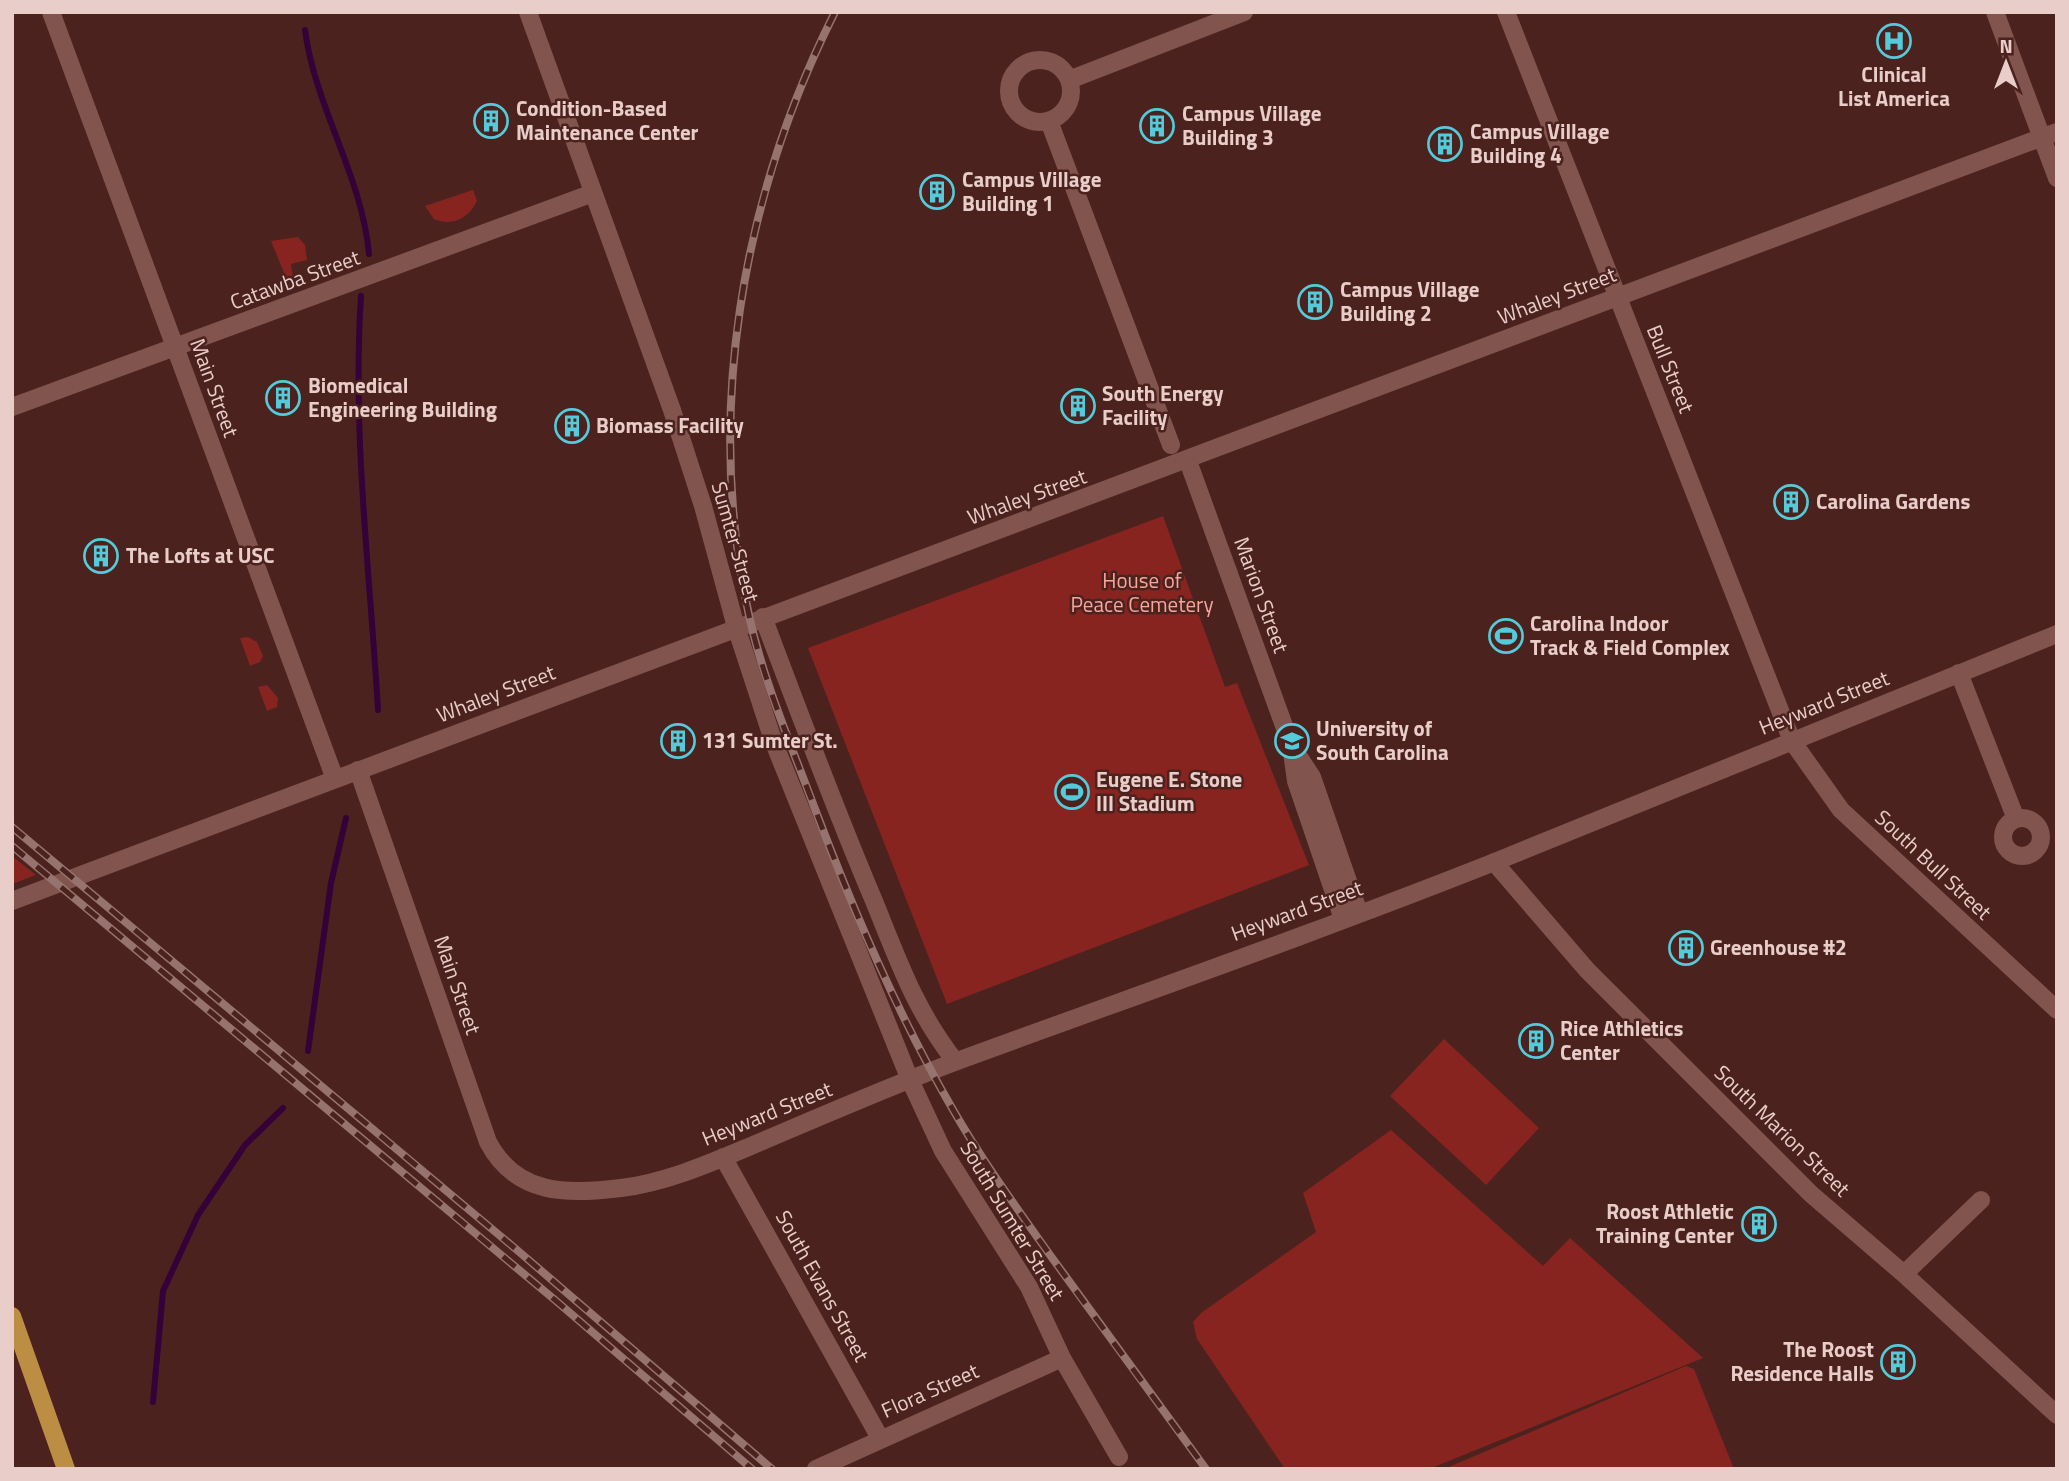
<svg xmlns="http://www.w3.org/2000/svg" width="2069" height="1481" viewBox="0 0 2069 1481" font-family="'Titillium Web',sans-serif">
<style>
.green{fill:#882420}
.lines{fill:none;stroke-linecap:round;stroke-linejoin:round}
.stream{stroke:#360038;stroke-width:6}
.street{stroke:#82544e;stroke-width:18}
.secondary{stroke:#82544e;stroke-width:18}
.primary{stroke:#bc8e44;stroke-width:18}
.rail-casing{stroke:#96736f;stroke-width:8}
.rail{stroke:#4b221e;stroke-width:5;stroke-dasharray:16;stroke-linecap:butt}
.labels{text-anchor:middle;stroke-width:5;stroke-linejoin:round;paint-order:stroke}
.poi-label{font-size:21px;font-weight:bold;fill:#e8cdc9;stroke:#4b221e;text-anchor:start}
.street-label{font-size:21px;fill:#e8cdc9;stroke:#4b221e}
.park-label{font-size:21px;fill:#f8a59b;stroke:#4b221e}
</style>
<rect width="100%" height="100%" fill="#4b221e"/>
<path class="green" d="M473,190L477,201C469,218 452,227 434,219L425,206Z
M298,237L305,245L307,260L291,264L293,278L287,280L271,241Z
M1163,516L1225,687L1237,683L1309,865L947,1004L808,648Z
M248,637L257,642L263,656L260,662L250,666L240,638Z
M267,685L278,698L277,707L267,711L258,687Z
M12,856L36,875L12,884Z
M1444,1039L1539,1128L1486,1185L1390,1096Z
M1391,1130L1543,1266L1570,1238L1703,1358L1429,1469H1285L1197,1339L1193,1322L1201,1313L1316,1232L1303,1193Z
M1686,1366L1694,1369L1734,1469H1444Z"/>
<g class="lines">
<path class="stream" d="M305,30C315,107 362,176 369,254
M361,296C352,434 370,572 378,710
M308,1051L331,883L346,818
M153,1402L163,1291L198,1215L245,1145L283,1108"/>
<path class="street" d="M1506,12L1792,741L1841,810L2057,1010
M1009 91a31 31 0 1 1 62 0a31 31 0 1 1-62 0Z
M1069,80L1244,12
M1049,121L1171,445
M2040,138L2057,132
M12,407L593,193
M1188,461L1291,745L1296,781L1343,919
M1959,673L2016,819
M1293,748L1312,777L1359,913
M358,770L488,1142C516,1195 567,1195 621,1188C669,1182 715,1161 758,1143C829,1113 899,1082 971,1056C1146,992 1323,930 1497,861C1684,787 1870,708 2057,634
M2003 837a19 19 0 1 1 38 0a19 19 0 1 1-38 0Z
M1494,862L1587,970L1811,1194L1904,1274L2057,1415
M910,1080L943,1151L1029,1287L1062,1358L1119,1457
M723,1157L880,1438
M1904,1274L1981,1200
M816,1469L1062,1358"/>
<path class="secondary" d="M51,12L335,779
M528,12L672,410L703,506L736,627L774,743L910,1080
M1995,12L2057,178
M763,617C799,712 834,807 874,901C898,960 915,1010 955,1061
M12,901L2040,138"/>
<path class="primary" d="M12,1316L66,1469"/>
<g class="rail-casing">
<path id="rail" d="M835,12C741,199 704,415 750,620C765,685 792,747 815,809C854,912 897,1013 952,1108C981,1159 1016,1207 1050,1255C1102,1327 1154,1398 1206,1469
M12,827L517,1250L772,1469
M12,846L555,1300L752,1469"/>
</g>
<use href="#rail" class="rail"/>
</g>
<defs>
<g id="hospital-ring" transform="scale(1.75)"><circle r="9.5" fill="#4b221e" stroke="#53cbda" stroke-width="1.5"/><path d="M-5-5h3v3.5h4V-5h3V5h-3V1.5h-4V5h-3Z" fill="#53cbda"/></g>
<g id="building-ring" transform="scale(1.75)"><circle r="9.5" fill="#4b221e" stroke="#53cbda" stroke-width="1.5"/><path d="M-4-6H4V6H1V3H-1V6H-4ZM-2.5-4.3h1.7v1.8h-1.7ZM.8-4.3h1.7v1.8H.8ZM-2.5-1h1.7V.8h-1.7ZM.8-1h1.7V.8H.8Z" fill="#53cbda"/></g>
<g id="stadium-ring" transform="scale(1.75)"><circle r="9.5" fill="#4b221e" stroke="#53cbda" stroke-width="1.5"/><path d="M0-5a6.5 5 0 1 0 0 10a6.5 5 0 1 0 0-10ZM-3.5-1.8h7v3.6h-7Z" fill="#53cbda"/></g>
<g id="university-ring" transform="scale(1.75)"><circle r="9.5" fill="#4b221e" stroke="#53cbda" stroke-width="1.5"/><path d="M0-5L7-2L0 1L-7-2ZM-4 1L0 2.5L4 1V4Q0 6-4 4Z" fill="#53cbda"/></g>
</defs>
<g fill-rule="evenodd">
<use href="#hospital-ring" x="1894" y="41"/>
<use href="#building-ring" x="491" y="121"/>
<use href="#building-ring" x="1157" y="126"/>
<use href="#building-ring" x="1445" y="144"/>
<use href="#building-ring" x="937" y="192"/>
<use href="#building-ring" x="1315" y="302"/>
<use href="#building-ring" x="283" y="398"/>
<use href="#building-ring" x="1078" y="406"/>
<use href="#building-ring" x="572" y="426"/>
<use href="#building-ring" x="1791" y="502"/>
<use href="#building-ring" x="101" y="556"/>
<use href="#stadium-ring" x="1506" y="636"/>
<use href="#building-ring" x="678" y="741"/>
<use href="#university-ring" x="1292" y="741"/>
<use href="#stadium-ring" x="1072" y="792"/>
<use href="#building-ring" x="1686" y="948"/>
<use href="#building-ring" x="1536" y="1041"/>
<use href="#building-ring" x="1759" y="1224"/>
<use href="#building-ring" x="1898" y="1362"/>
</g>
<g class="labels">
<g class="poi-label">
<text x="1894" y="82" text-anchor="middle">Clinical<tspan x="1894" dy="24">List America</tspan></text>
<text x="516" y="116">Condition-Based<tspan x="516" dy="24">Maintenance Center</tspan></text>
<text x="1182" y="121">Campus Village<tspan x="1182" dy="24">Building 3</tspan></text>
<text x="1470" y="139">Campus Village<tspan x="1470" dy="24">Building 4</tspan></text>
<text x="962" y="187">Campus Village<tspan x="962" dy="24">Building 1</tspan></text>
<text x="1340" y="297">Campus Village<tspan x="1340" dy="24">Building 2</tspan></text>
<text x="308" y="393">Biomedical<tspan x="308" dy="24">Engineering Building</tspan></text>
<text x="1102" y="401">South Energy<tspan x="1102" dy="24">Facility</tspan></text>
<text x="596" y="433">Biomass Facility</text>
<text x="1816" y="509">Carolina Gardens</text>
<text x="126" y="563">The Lofts at USC</text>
<text x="1530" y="631">Carolina Indoor<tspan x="1530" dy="24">Track &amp; Field Complex</tspan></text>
<text x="1316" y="736">University of<tspan x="1316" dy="24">South Carolina</tspan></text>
<text x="702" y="748">131 Sumter St.</text>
<text x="1096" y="787">Eugene E. Stone<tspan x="1096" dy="24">III Stadium</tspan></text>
<text x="1710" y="955">Greenhouse #2</text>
<text x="1560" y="1036">Rice Athletics<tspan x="1560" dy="24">Center</tspan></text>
<text x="1734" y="1219" text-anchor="end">Roost Athletic<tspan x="1734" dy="24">Training Center</tspan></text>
<text x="1874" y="1357" text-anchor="end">The Roost<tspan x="1874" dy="24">Residence Halls</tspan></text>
</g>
<g class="street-label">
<text transform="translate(295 280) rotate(-20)" y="7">Catawba Street</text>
<text transform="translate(1557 296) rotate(-21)" y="7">Whaley Street</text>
<text transform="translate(1670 369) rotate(68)" y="7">Bull Street</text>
<text transform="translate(214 388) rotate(70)" y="7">Main Street</text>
<text transform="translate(1027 497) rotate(-20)" y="7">Whaley Street</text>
<text transform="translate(735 542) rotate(74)" y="7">Sumter Street</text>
<text transform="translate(1261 595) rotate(70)" y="7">Marion Street</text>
<text transform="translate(496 694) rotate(-21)" y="7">Whaley Street</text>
<text transform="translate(1824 703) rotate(-22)" y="7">Heyward Street</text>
<text transform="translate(1933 865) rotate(43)" y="7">South Bull Street</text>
<text transform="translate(1297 911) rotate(-20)" y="7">Heyward Street</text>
<text transform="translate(457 985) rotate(71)" y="7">Main Street</text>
<text transform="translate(767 1114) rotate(-22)" y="7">Heyward Street</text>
<text transform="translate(1782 1131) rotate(44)" y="7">South Marion Street</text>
<text transform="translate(1012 1221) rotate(59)" y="7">South Sumter Street</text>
<text transform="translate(822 1286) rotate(61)" y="7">South Evans Street</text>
<text transform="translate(930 1391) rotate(-24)" y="7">Flora Street</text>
</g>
<g class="park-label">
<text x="1142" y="588">House of<tspan x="1142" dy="24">Peace Cemetery</tspan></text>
</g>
</g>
<rect width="2069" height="1481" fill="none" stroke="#e8cdc9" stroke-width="28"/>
<g transform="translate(2006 63)" stroke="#4b221e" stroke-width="5" paint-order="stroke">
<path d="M0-5L12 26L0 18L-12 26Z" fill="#e8cdc9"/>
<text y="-10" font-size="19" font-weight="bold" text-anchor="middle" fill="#e8cdc9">N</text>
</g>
</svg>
